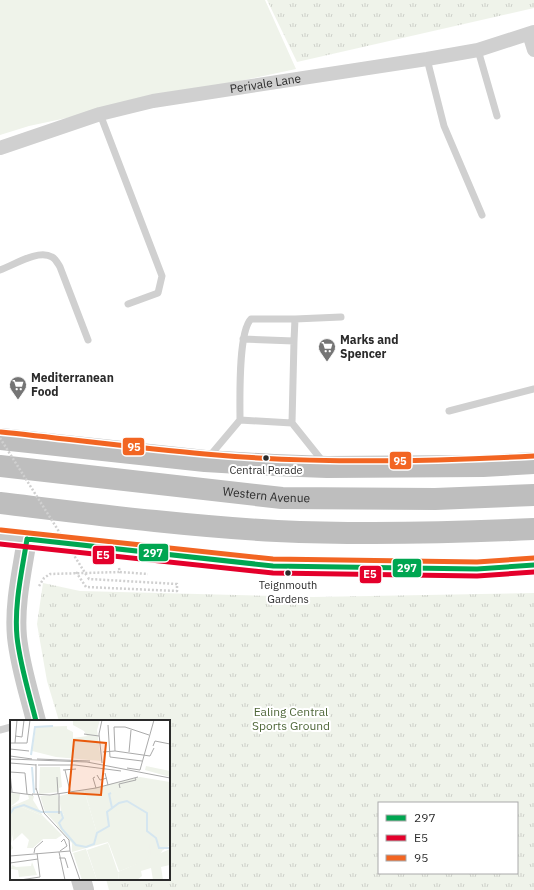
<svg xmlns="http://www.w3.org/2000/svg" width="534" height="890" viewBox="0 0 534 890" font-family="'IBM Plex Sans',sans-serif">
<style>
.green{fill:#eff3ea}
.park{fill:url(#park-tufts);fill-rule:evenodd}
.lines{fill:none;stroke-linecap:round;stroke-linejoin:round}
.path{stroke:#d0d0d0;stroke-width:2.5;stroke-dasharray:2 2;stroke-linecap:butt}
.lane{stroke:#d0d0d0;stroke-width:7}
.street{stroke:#d0d0d0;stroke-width:14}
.secondary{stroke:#c9c9c9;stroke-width:20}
.highway{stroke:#bebebe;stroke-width:22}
.path-bridge{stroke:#d0d0d0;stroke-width:2.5;stroke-dasharray:2 2;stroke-linecap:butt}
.bus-1-casing{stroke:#fff;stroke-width:8}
.bus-2-casing{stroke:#fff;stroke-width:8}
.bus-3-casing{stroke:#fff;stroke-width:8}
.bus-1{stroke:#00a651;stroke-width:5}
.bus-2{stroke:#e4002b;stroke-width:5}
.bus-3{stroke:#f26522;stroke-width:5}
.bus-dot{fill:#2b2b2b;stroke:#fff;stroke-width:1.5}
.labels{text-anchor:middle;stroke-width:4;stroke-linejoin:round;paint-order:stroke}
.bus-label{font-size:11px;fill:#2b2b2b;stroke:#fff}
.street-label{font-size:12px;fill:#2b2b2b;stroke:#fff}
.poi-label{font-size:12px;font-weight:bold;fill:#2b2b2b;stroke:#fff;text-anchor:start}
.park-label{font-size:12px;fill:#4f6739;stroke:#fff}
.inset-river{fill:none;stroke:#d5e6f0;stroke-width:2}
.inset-road{fill:none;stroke:#aaa;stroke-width:1}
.view{fill:#e8590c;fill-opacity:0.15;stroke:#e8590c;stroke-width:2}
.inset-edge{fill:none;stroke:#2b2b2b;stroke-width:2}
.line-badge{stroke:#fff;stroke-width:1.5}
.badge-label{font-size:11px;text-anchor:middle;font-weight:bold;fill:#fff}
</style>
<defs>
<pattern id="park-tufts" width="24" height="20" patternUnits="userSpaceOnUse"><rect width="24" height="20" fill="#eff3ea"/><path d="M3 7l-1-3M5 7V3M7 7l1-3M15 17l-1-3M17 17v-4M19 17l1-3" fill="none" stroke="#cdd0c9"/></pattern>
</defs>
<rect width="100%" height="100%" fill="#fff"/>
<path class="green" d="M0,0H265L296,69L29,126L0,135Z"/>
<path class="park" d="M267,0H534V8L297,62Z
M43,583L80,591L313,597L534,593V890H109L106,879H169V721H59L47,681L37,624ZM379,803H517V873H379Z"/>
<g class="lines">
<path class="path" d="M119,568L120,572L148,574
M76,572L86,587L177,591V584L89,579L87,576
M39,586L44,578L50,574L120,572"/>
<path class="lane" d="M478,50L497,116
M427,59L444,126L482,215
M100,114L162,276L158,293L128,304
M0,270C14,265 38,249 52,257C56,259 58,264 60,267L88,340
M295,319L341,317
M243,339L294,341L292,423
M449,411L534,389
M240,420C240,399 238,332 251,319H295L294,341
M208,458L240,420L292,423L324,463
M0,730L11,727"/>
<g class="street">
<path d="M529,34L534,50"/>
<path id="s1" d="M0,148L100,114L153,101L427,59L478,50L534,32"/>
</g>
<path class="secondary" d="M0,537L273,566L477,569L534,565
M27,539C22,571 14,605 17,637C20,666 29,693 36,721
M81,879L84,890"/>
<g class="highway">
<path d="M0,439L205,461L274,465L327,467L483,466L534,463"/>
<path id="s2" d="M0,466L282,498L435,499L534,495"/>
<path d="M0,503C92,514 184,526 277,531C362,535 448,533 534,529"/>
</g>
<path class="path-bridge" d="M0,438L87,576"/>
<g class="bus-1-casing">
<path id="bus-1" d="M27,539L273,566L477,569L534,565
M27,539C22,571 14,604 17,637C20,665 29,693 36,721"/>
</g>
<g class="bus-2-casing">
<path id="bus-2" d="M0,544L273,573L477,576L534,572"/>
</g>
<g class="bus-3-casing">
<path id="bus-3" d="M1,432C69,439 137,448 205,454C313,464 425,462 534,456
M1,530L273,559L477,562L534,558"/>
</g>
<use href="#bus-1" class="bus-1"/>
<use href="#bus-2" class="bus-2"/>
<use href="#bus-3" class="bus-3"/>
</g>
<defs>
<g id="supermarket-pin" transform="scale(0.9)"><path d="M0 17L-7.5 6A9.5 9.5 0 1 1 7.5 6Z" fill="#757575" stroke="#fff"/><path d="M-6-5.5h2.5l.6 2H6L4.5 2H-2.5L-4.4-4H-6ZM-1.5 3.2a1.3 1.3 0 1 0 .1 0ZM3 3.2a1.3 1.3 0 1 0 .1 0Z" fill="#fff"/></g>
</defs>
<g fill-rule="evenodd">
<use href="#supermarket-pin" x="327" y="347"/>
<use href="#supermarket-pin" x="18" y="385"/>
</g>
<g class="bus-dot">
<circle cx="266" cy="458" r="3.5"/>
<circle cx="288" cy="573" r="3.5"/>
</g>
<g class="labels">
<g class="bus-label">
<text x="266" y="474">Central Parade</text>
<text x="288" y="589">Teignmouth<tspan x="288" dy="14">Gardens</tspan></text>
</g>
<g class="street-label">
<text dy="4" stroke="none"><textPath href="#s1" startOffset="274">Perivale Lane</textPath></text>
<text dy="4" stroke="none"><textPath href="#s2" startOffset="268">Western Avenue</textPath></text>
</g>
<g class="poi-label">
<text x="340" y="344">Marks and<tspan x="340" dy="14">Spencer</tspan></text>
<text x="31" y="382">Mediterranean<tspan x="31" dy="14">Food</tspan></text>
</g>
<g class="park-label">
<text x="291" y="716">Ealing Central<tspan x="291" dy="14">Sports Ground</tspan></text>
</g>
</g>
<g transform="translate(10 720)">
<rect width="160" height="160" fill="#fff"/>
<path d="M136,46L160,51V57L135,50ZM30,47H50L52,67L49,68V72L29,74ZM130,57L160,62V125L141,139L109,151L99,124L86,105L74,70ZM1,73L10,74L9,80L0,87ZM98,123L108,152L109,160H87L77,130Z" fill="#eff3ea"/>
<path d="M75,73L84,97L95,110L98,122L62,132V123L47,106L50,95L36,93L33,86L48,75L50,90L54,95L51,102L86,110ZM18,75L24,76L23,80L33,96L12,87L5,104L1,124L3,128L0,131V87L19,79ZM106,79L119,84L108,85L116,92L114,95L107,90L104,100V89L101,84ZM123,85L131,94L136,90L141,92L139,103L135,105L136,97L131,98ZM116,101L121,103L139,123L141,136L149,130L152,131L147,141L128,143L110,151V150L139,139L138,125L118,108Z" fill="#eff3ea"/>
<path d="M63,0H90L87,10L91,41L46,37L22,31L26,7L57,6V9L63,12V18L77,16L74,11L63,5ZM74,70L86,110L85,120L79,125H71L53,108L51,102L54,95L51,91L49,76ZM48,75L50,90L35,91L30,76ZM12,87L33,96L52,115L46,119H33L23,128H17L19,120L12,113L3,121L4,93ZM36,93L51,94L48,104L52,110ZM76,129L87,160H72L63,133ZM160,129V145L151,147L153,160H143L141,148L131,151L132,156L127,160H109L108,152ZM22,142L27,155L9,157L8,150L1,149L2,145L6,147L21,146Z" fill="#eff3ea"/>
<path class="inset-river" d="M21,35L25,7L43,6M22,47L24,73M101,73L99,74L102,88M0,94L4,88L14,85L31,92H51L53,98L49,103L52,109L66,125L76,127L84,124L87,113L99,106L97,92L109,83L117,81L137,93V111L146,118L149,128H160"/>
<path class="inset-road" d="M44,0H57M92,0L89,14L92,43M98,5L100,37L132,41M74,14L89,16M5,16L12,17L14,0M0,23H17L20,0M5,23L7,0M143,26L145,21L160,24M0,29L19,31M105,31L104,7H115L139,15M93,32L105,31L140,36L144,28M119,32L121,10M0,36L22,39M0,39L77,42L160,58M27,39L80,41M0,43L26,45M28,45H65L111,51M117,48L130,50M53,50L66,49M55,50L60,71M130,50L144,0M0,52L15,53L17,74M0,53L2,72M95,53L98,65M87,55L90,60L97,58M47,57L48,74M85,57L83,58L86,68M26,68L34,93L59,120L60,131M110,68L109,64L126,60L125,58M26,70V44M0,72L23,75M22,74L40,75L86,68L128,57M49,74V94M50,131L57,126L54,119L51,122M60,131L70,160M49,132L55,160M24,133L25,128L33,121M0,136L60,131M49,138H55L58,148M0,143L28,139M10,160L30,157L27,133"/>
<path class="view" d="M64,20L96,23L91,75L59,73Z"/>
<rect width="160" height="160" class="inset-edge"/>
</g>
<g class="line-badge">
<rect x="122" y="437" width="23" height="19" rx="4" fill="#f26522"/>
<rect x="389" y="451" width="23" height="19" rx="4" fill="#f26522"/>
<rect x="138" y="543" width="31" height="19" rx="4" fill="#00a651"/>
<rect x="92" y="545" width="23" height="20" rx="4" fill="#e4002b"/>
<rect x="392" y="558" width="30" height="20" rx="4" fill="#00a651"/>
<rect x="359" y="565" width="23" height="19" rx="4" fill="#e4002b"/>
</g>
<g class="badge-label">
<text x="134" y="451">95</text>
<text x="400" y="465">95</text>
<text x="153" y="557">297</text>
<text x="103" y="559">E5</text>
<text x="407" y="572">297</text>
<text x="370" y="578">E5</text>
</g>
<rect x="378" y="802" width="140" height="72" fill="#ffffff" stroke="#aaaaaa"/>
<rect x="386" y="815" width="20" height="6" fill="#00a651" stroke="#aaaaaa"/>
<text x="414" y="822" font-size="12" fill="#2b2b2b">297</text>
<rect x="386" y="835" width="20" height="6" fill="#e4002b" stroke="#aaaaaa"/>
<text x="414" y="842" font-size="12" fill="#2b2b2b">E5</text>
<rect x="386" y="855" width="20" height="6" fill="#f26522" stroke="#aaaaaa"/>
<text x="414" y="862" font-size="12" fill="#2b2b2b">95</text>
</svg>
